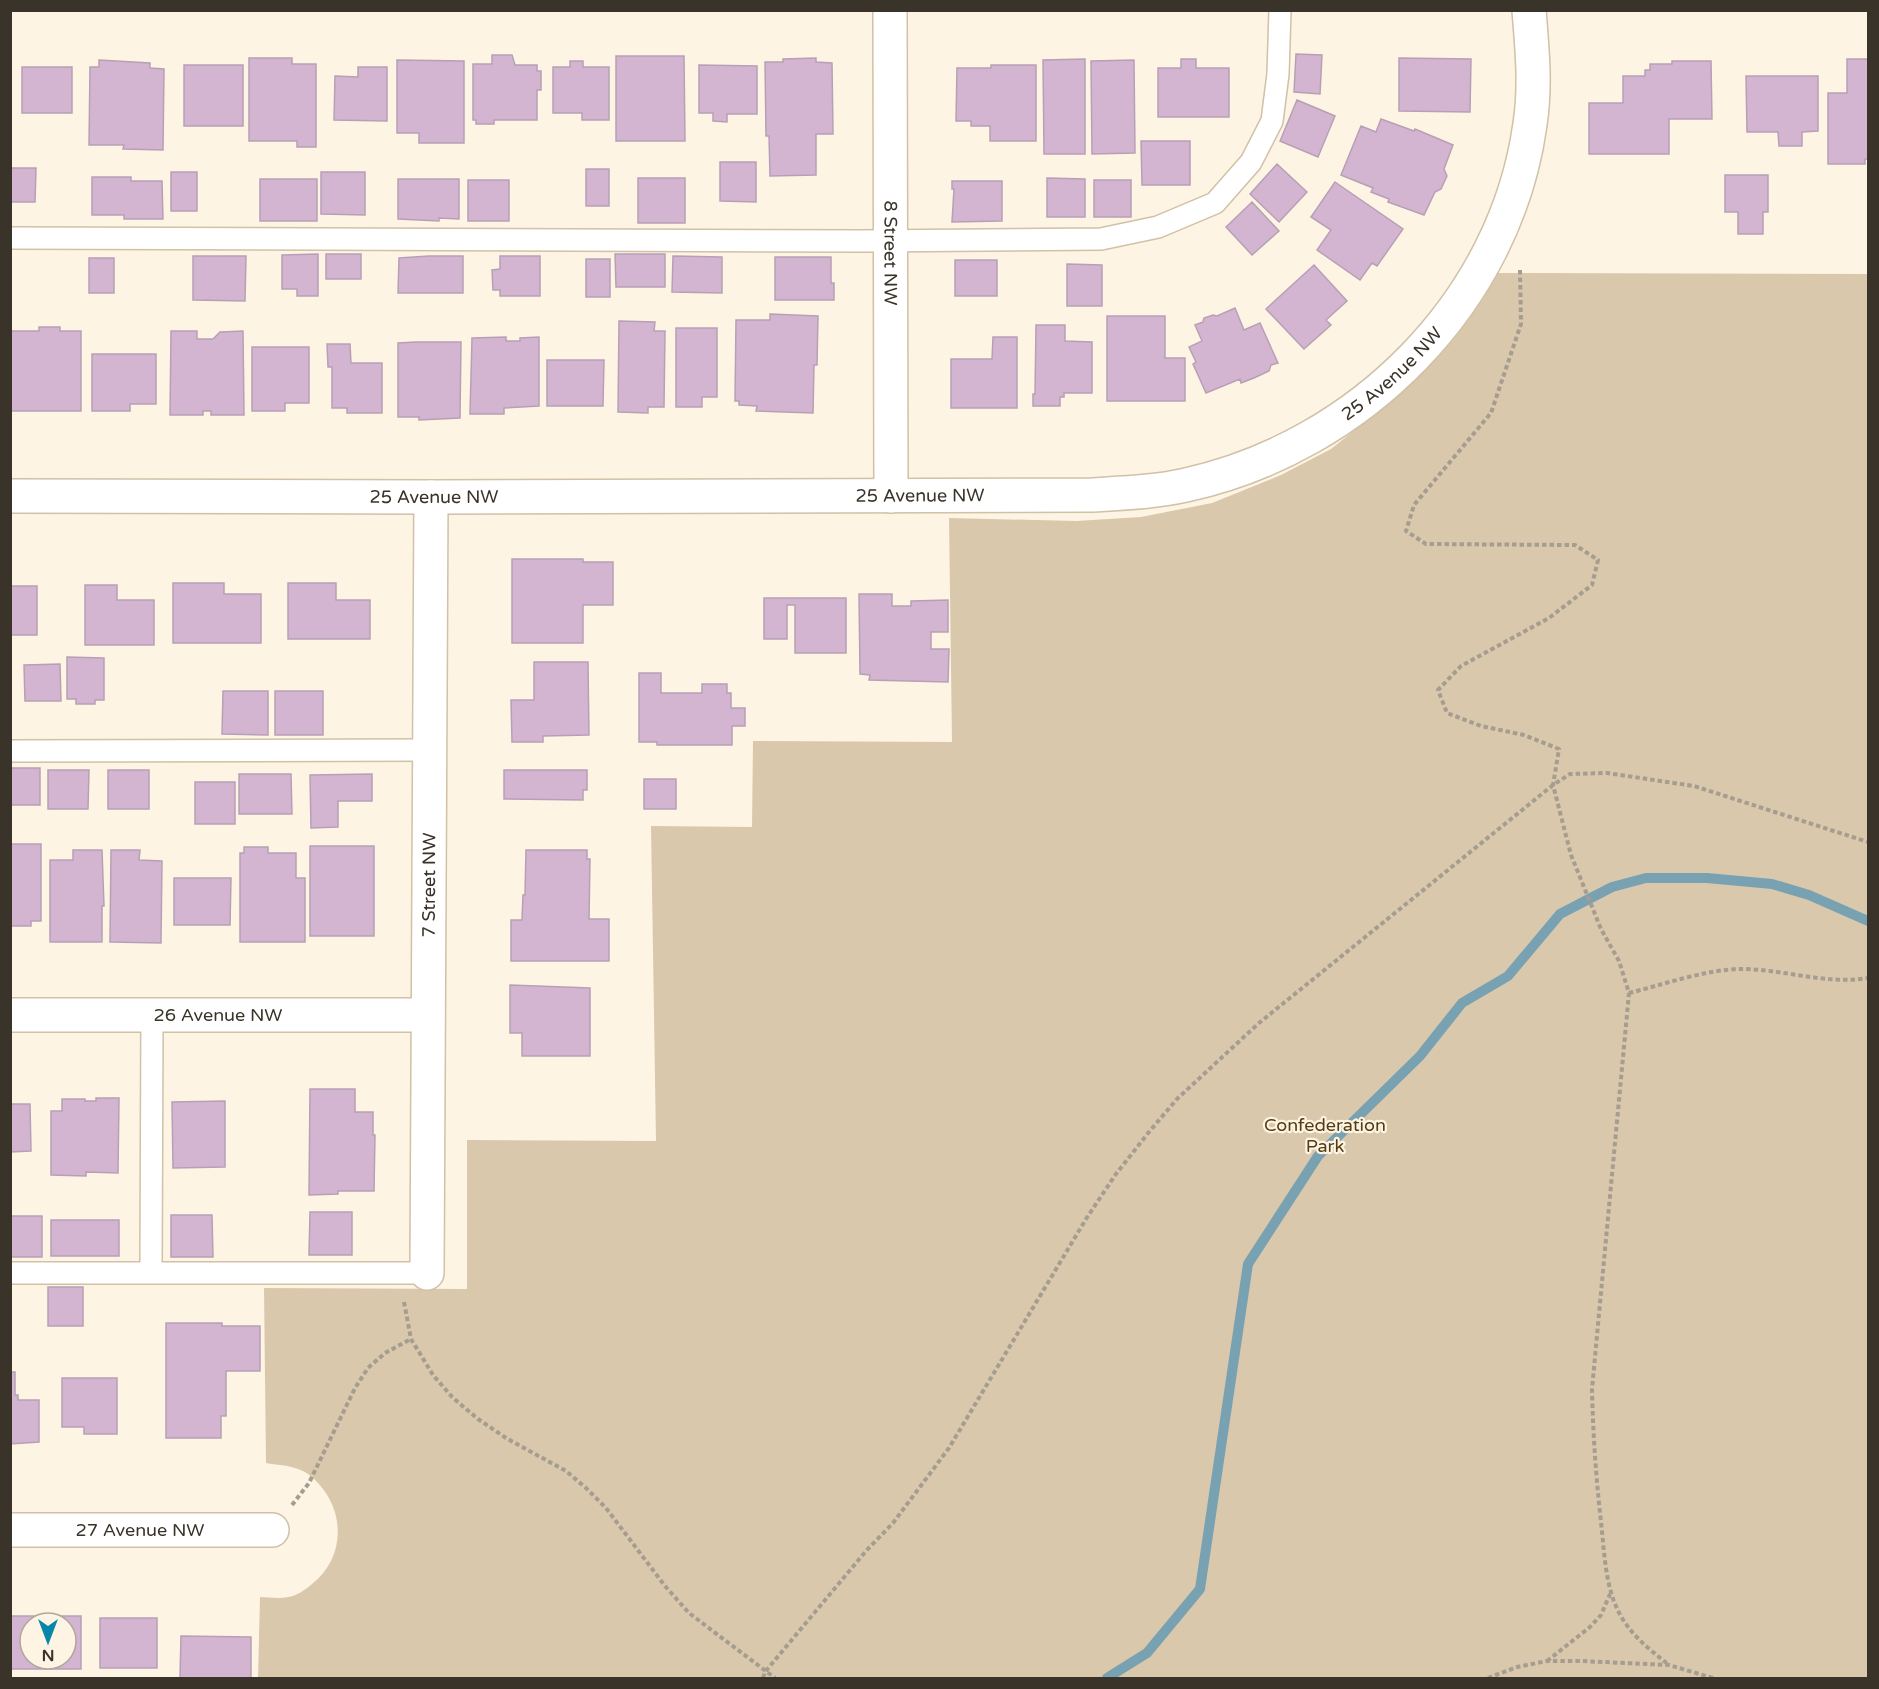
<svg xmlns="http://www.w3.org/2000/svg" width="1879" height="1689" viewBox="0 0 1879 1689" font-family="'Varela Round',sans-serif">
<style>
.green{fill:#dac8ac}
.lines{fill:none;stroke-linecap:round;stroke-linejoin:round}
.stream{stroke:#78a2b2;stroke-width:10}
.building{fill:#d3b5d1;stroke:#b7a0b5;stroke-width:1.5;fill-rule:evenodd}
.service-casing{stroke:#d0c1a7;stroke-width:24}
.minor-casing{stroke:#d0c1a7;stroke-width:36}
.path{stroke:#a59d8f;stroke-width:4;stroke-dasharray:4.5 3;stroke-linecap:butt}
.service{stroke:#fff;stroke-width:21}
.minor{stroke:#fff;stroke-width:33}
.labels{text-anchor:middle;stroke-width:4.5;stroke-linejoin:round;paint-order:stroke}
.street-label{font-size:18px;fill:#393329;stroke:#fef4e4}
.park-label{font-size:18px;fill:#523c12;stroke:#fef4e4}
</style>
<rect width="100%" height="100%" fill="#fef4e4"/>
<path class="green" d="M1496,273L1868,274V1678H258L260,1597C268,1597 279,1599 288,1597C296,1596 305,1590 312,1584C342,1561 346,1519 323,1489C317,1481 308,1472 298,1469C288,1465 276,1465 266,1463L264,1288L467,1289V1140L656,1141L651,826L752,827L753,741L952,742L949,518L1076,521L1141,517L1212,503L1281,475L1331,449L1385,406L1445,344Z"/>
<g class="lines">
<path class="stream" d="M1107,1678L1147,1653L1200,1589L1248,1264L1318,1156L1420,1056L1462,1003L1508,976L1560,914L1612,887L1646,878H1707L1772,884L1809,895L1868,921"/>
</g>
<path class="building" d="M1296,54L1322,55L1320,94L1294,92Z
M492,55H512L515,65H537V71H541V90H537V120H494V124H476V120H473V64H492Z
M616,56H684L685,141H616Z
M249,58H292V64H316V147H297V141H249Z
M816,58V62L832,63L833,134H816V175L770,176L769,136H766L765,62H783V59Z
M1399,58L1471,59L1470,112L1399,111Z
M1085,59V154H1044L1043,60Z
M1181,59H1196V68H1229V117H1158V68H1181Z
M1847,59H1868V159H1865V164H1828V93H1847Z
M99,60L150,63V68L164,69L163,150L123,149L124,145H89L90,67H99Z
M397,60L464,61V143H419V133H397Z
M1134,60L1135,153L1092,154L1091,61Z
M570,61H583V67H609V120H582V113H553V67H570Z
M1672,61H1711L1712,119H1669V154H1589V103H1623V76H1645V70H1650V64H1672Z
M184,65H243V126H184Z
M699,65L757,66V114H727V122L713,121V113H699Z
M991,65H1036V141H990V126H971V121H956L957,68H991Z
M22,67H72V113H22Z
M358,67H387V121L334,120L335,76L358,77Z
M1746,76H1818V131L1802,132V146H1779L1778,132H1747Z
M1297,100L1335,116L1318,157L1280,141Z
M1381,119L1414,131L1415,129L1453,145L1444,169L1447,176L1441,189L1435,192L1424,215L1388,202L1389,199L1371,192L1373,188L1341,175L1361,126L1376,132Z
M1141,141H1190V185H1142Z
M720,162H756V202L720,201Z
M1277,164L1307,192L1279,222L1250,194Z
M10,168H36L35,202H10Z
M586,169H609V206H586Z
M171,172H197V211H171Z
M321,172H365V215L321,214Z
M1725,175H1768V212H1763V234H1738V212H1725Z
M92,177H131V181H162L163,219H124V215H92Z
M638,178H685V223H638Z
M1047,178L1085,179V217H1047Z
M260,179H317V221H260Z
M398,179H459V219L439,218V221L398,219Z
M468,180H509V221H468Z
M1094,180H1131V217H1094Z
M952,181H1002V221L952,222L954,189H952Z
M1335,182L1403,229L1377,266L1372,263L1360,280L1317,250L1331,230L1311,217Z
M1252,202L1279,231L1252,255L1226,227Z
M318,254V296H297V289H282V255Z
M326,254H361V279H326Z
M615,254H665V287H616Z
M193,256H246L245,301L193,300Z
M429,256H463V293H398L399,258Z
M500,256H540V296H500V290H493L492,270L500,269Z
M673,256L722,257V293L672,292Z
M775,257H831V283H834V300H775Z
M89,258H114V293H89Z
M586,259H610V297H586Z
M955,260H997V296H955Z
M1067,264L1102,265V306H1067Z
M1314,265L1347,301L1326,320L1331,325L1304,349L1266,309Z
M1235,308L1244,330L1260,323L1278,363L1271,365L1269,371L1254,378L1241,383L1240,379L1206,393L1193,364L1196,362L1189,347L1202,341L1195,325L1203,322L1204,318L1213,315L1217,316Z
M770,314L818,316L817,365H814L813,413L756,411L757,406L739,405V401H735L736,320H770Z
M1107,316H1165V358H1185V401H1107Z
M619,321L655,322L654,331H665L664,407H648V413L618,412Z
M1036,325H1065V341L1092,342V393H1064V397H1060V406H1033V394H1035Z
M39,327H60V331H81V411H10V331H39Z
M676,328H717V397H702V407H676Z
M171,331H197V339H213L220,332L243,331L244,415H211V411H203V415H170Z
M506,337V341H520V338L539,337V406L504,408V414H470L472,338Z
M993,337H1017V408H951V359H992Z
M416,342H461L460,418L419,420V417H398V343Z
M327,344H350L351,363H382V413H347V408H332V367H328Z
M252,347H309V403H285V411H252Z
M92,354H156V404H130V411H92Z
M547,360H604L603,406H547Z
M512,559H583V562H613V605H583V643H512Z
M173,583H224V594H261V643H173Z
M288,583H336V600H370V639H288Z
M85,585H117V600H154V645H85Z
M10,586H37V635H10Z
M859,594H892V606H911V601L948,600V632H931V649H949L948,682L869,680L870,675L860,674Z
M764,598H846V653H795V605H787V639H764Z
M67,657L104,658V700H95V704H76V699H67Z
M534,662H588L589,735L543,736V742H512L511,700H534Z
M60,664L61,701H25L24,665Z
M639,673H661V693H702V684H727V693H731V708H745V726H732V745H657V742H639Z
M223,691H268V735L222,734Z
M275,691H323V735H275Z
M10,768H40V805H10Z
M48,770H89L88,809H48Z
M108,770H149V809H108Z
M504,770H587V790H583V800L504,799Z
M239,774H291L292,814H239Z
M372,774V801H338V827L311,828L310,775Z
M644,779H676V809H644Z
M195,782H235V824H195Z
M10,844H41V921H31V926H10Z
M310,846H374V936H310Z
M244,847H268V853H296V878H305V942H240V853H244Z
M73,850H102L104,906H102V942H50V860H73Z
M111,850H140L139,860L162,861L161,943L110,942Z
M526,850H587V859H590L589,919H609V961H511V920H522L523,895H525Z
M174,878H231L230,925H174Z
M510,985L590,988V1056H522V1033H510Z
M310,1089H355V1112H373V1135H375L374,1191H338V1194L309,1195Z
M96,1098H119L118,1173L86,1172V1176L51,1175V1111H62V1099H85V1101H96Z
M225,1101V1167L173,1168L172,1102Z
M10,1104H30L31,1151L10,1152Z
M310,1212H352V1255H309Z
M171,1215H212L213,1257H171Z
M10,1216H42V1257H10Z
M51,1220H119V1256H51Z
M48,1287H83V1326H48Z
M166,1323H222V1326H260V1371H226V1416H221V1438H166Z
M10,1372H15V1395H18V1400H39V1442L10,1444Z
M62,1378H117V1434H84V1427H62Z
M10,1616H81V1669H10ZM30,1623H66V1659H30Z
M100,1618H157V1668H100Z
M181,1636L251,1637V1678H180Z"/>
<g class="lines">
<g class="service-casing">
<path id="service" d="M10,238L863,241L1101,239L1158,227L1215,203L1251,162L1272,121L1278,74L1280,10
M10,751L428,750
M10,1273H427
M151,1273L152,1015"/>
</g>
<g class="minor-casing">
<g id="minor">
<path id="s1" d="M890,10L891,496"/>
<path id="s2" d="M10,496L431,497L1092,495C1124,493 1155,492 1186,485C1360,447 1506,301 1530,124C1536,85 1532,49 1529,10"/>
<path id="s3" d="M10,1015H428"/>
<path id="s4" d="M427,1273L431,497"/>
<path id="s5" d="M10,1530H272"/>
</g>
</g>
<path class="path" d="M1520,270L1521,324L1491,413L1414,505L1406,531L1426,544L1575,545L1598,560L1592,585L1549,618L1461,666L1438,690L1447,713L1481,726L1524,735L1559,749L1553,785L1571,855L1601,929L1619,961L1629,993L1592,1389C1593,1434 1596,1478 1601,1522C1605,1557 1605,1595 1626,1624C1638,1641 1654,1653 1669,1665
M1629,993C1662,985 1707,969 1741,969C1783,969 1826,985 1868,978
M404,1302L411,1339L433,1375L453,1398L478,1419L506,1438L566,1471L586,1488L606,1508L665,1586L689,1613L775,1678
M292,1505L309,1483L355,1388L368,1368L385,1353L411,1339
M1547,1661L1590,1627L1601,1615L1610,1594
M763,1678L765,1672L866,1551L893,1523L949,1448L1086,1219L1116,1174L1149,1132L1177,1099L1259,1023L1553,785L1570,774L1607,773L1694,786L1868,842
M1488,1678L1517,1667L1547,1661H1581L1669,1665L1713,1678"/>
<use href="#service" class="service"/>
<use href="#minor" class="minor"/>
</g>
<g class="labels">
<g class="street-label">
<text dy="6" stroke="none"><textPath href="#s1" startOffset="243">8 Street NW</textPath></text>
<text dy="6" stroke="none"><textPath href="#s2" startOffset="1414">25 Avenue NW</textPath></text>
<text dy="6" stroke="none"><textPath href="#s2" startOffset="910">25 Avenue NW</textPath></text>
<text dy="6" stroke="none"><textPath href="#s2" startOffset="424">25 Avenue NW</textPath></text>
<text dy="6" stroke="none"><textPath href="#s4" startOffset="388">7 Street NW</textPath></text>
<text dy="6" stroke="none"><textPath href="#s3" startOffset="208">26 Avenue NW</textPath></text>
<text dy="6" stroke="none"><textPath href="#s5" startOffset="130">27 Avenue NW</textPath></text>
</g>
<g class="park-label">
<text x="1325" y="1131">Confederation<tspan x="1325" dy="21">Park</tspan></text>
</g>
</g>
<rect width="1879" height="1689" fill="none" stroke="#393329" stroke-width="24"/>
<g transform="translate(48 1641) rotate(180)"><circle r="28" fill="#fef4e4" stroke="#afa799" stroke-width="1.5"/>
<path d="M0-4.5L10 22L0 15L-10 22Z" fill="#0687a9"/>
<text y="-9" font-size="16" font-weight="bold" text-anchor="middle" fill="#393329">N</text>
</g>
</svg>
